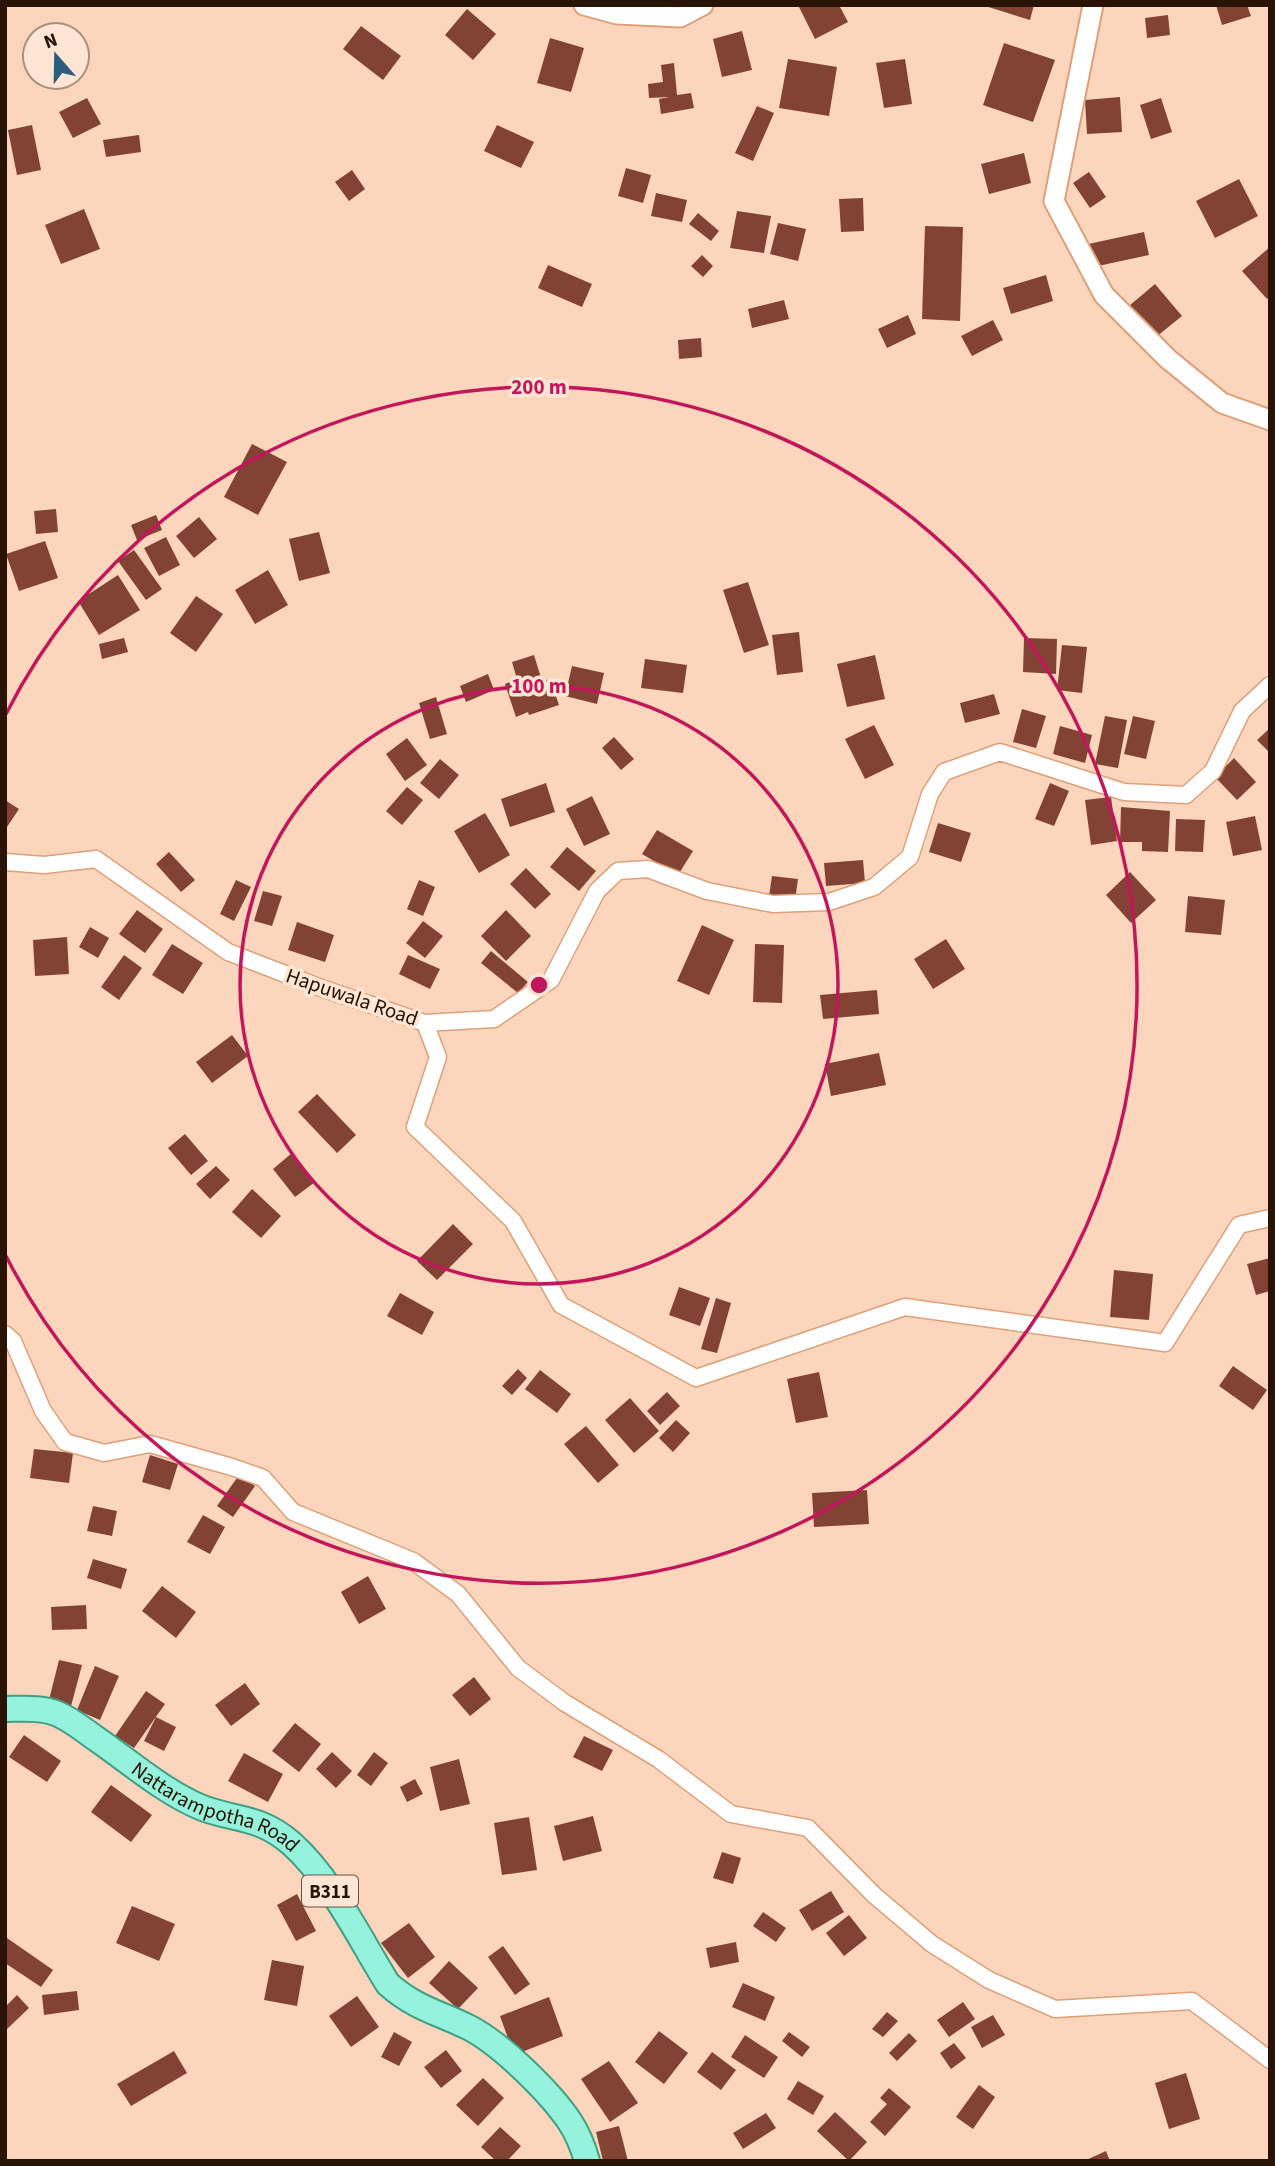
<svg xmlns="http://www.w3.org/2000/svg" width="1275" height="2166" viewBox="0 0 1275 2166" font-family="'Source Sans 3',sans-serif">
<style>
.building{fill:#824334}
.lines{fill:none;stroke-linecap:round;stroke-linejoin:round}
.minor-casing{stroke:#dea179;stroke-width:19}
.tertiary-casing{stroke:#dea179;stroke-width:23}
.primary-casing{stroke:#419f83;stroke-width:28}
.minor{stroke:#fff;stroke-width:16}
.tertiary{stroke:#fff;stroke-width:19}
.primary{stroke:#95f3dd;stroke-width:24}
.ring{fill:none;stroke:#c2185b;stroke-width:3.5}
.labels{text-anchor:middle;stroke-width:7;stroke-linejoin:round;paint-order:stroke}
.shield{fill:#ffe5d4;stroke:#695242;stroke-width:2}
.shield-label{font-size:19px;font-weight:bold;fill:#291304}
.street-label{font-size:21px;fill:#291304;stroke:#ffe5d4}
.centre{fill:#c2185b;stroke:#ffe5d4;stroke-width:3.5}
.ring-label{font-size:21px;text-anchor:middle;font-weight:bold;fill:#c2185b;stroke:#ffe5d4;stroke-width:7;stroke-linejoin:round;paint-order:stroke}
</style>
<rect width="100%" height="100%" fill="#fbd5bc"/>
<path class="building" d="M798,5H839L848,22L815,39Z
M982,5H1034L1030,20Z
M1216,5H1247L1251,16L1222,25Z
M467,9L496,34L473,60L445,35Z
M1168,15L1170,35L1147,38L1145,18Z
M361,26L401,56L383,80L343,49Z
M742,31L752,70L722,77L713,39Z
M550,38L584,48L571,92L537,83Z
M1004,43L1055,60L1033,122L983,105Z
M788,59L837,67L829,116L779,108Z
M905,59L912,104L884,108L876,63Z
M674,63L677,95L691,93L694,108L661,114L659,99L669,97L649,98L648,84L663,82L661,65Z
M1120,97L1122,132L1087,134L1085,100Z
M87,98L101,124L73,138L59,112Z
M1161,98L1172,132L1151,139L1140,105Z
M757,106L774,113L753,161L735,153Z
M32,125L41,170L17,175L8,130Z
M497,125L534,142L521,168L484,151Z
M139,135L141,152L106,157L103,140Z
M1024,153L1031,183L989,194L981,164Z
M626,168L651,175L643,203L618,196Z
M352,170L365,189L349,201L335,182Z
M1089,172L1106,197L1090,208L1073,183Z
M1239,179L1258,216L1215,238L1196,201Z
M656,193L687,200L682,222L651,216Z
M863,198L864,231L841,232L839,199Z
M84,209L100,249L61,264L45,225Z
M737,211L771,216L764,253L730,248Z
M698,213L719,231L711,241L689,224Z
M778,223L806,229L798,261L770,254Z
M925,226L963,227L960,321L922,319Z
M1144,232L1149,255L1084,269L1079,246Z
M1270,247V296L1267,299L1242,271Z
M702,255L713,266L703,277L691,266Z
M548,265L592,284L582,307L538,288Z
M1046,275L1053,301L1011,314L1003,288Z
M1155,284L1182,316L1156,337L1129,306Z
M784,300L789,319L752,328L748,309Z
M908,315L916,334L887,348L878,329Z
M993,320L1003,340L972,356L961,336Z
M701,338L702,357L679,359L678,340Z
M252,444L287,462L258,515L224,497Z
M56,509L58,532L36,534L34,511Z
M156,515L162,530L137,540L131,525Z
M199,517L217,539L194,558L176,536Z
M319,532L330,573L299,581L289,539Z
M166,537L180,565L159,576L144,548Z
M45,541L58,578L19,591L6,554Z
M134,550L162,589L146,600L118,561Z
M268,570L288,605L255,624L235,590Z
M118,575L140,610L99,635L78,601Z
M748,582L769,645L744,653L723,590Z
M196,596L223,614L196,652L170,633Z
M799,632L803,672L777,675L772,635Z
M124,638L128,652L102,659L99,644Z
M1024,638L1057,639L1056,674L1023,672Z
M1062,645L1087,647L1082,693L1057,690Z
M534,655L542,681L550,679L559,705L529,715L528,712L516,717L505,684L517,679L512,662Z
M875,655L885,699L847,707L837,664Z
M645,659L687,665L683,693L641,688Z
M572,666L604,673L597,704L565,696Z
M488,674L494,690L466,702L460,686Z
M994,694L1000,714L965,723L960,703Z
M436,697L447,734L430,739L419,703Z
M1022,709L1046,716L1036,748L1013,742Z
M1105,716L1127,720L1118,768L1095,764Z
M1133,716L1155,721L1146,759L1124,754Z
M874,725L894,765L865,779L845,739Z
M1060,726L1092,735L1085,763L1053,754Z
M1270,728V753L1257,740Z
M614,737L634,759L621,770L602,748Z
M407,738L427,765L405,781L386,754Z
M1234,758L1256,782L1237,800L1215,777Z
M440,759L459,775L439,799L420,783Z
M546,783L555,812L510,827L501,799Z
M1050,783L1069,791L1054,826L1035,819Z
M407,787L423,800L402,825L386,811Z
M592,796L610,834L584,846L566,809Z
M1111,797L1117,841L1091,845L1085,800Z
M5,800L19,809L5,830Z
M1121,807L1170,811L1168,852L1142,851V842H1120Z
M485,813L510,855L479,873L454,831Z
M1255,816L1262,850L1233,856L1226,822Z
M1176,819L1205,820L1203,852L1175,851Z
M938,823L971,833L961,862L929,852Z
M657,830L693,851L678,875L642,854Z
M567,847L596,871L579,891L550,867Z
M169,852L195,880L181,892L156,864Z
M863,860L865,883L826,886L824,863Z
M526,868L551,894L535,909L510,884Z
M1130,872L1156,900L1131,923L1106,895Z
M772,876L798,879L795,900L769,896Z
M236,880L251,887L234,921L220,914Z
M419,880L435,887L423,916L407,909Z
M263,891L282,896L272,926L254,921Z
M1188,896L1225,900L1221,935L1185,932Z
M137,910L163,929L145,953L119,934Z
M506,910L531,936L506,961L481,936Z
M423,921L443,936L425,958L406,943Z
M297,922L334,935L325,962L288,950Z
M702,925L734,940L709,995L677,981Z
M90,927L109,938L98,958L79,947Z
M67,937L69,974L35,976L33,940Z
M946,939L965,969L933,989L914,959Z
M172,944L203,963L183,994L152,975Z
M755,944L784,945L782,1003L753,1002Z
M491,951L528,982L518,993L481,963Z
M124,955L142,968L119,1000L101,987Z
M408,955L440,969L430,989L399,974Z
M877,990L879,1014L823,1019L820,995Z
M232,1035L248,1056L212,1083L196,1062Z
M879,1053L886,1085L831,1096L825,1064Z
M317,1094L356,1135L337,1153L298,1112Z
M185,1134L208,1161L191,1175L168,1148Z
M292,1153L315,1182L295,1197L273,1169Z
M216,1166L230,1180L210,1199L196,1184Z
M252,1189L281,1216L261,1238L232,1212Z
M453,1224L473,1244L437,1280L417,1261Z
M1270,1258V1291L1256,1295L1247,1264Z
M1114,1270L1153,1274L1149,1320L1110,1317Z
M679,1287L710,1298L700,1326L669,1315Z
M400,1293L434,1312L422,1335L387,1316Z
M716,1298L731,1303L717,1353L701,1349Z
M1233,1366L1267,1390L1253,1410L1219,1386Z
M518,1369L527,1378L512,1395L502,1386Z
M540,1370L571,1394L557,1413L525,1389Z
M819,1372L828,1417L796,1423L787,1379Z
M667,1392L680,1406L660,1425L647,1411Z
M630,1398L659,1431L634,1453L605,1420Z
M676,1420L690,1433L673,1452L659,1438Z
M586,1426L619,1465L598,1483L564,1444Z
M34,1449L73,1453L69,1483L30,1478Z
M150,1455L178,1464L170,1490L142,1482Z
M239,1475L255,1486L233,1517L217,1506Z
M867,1490L869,1524L814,1527L812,1493Z
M93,1506L117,1511L112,1536L87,1531Z
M203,1515L225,1527L210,1554L187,1542Z
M93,1559L127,1569L121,1589L87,1578Z
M368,1576L386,1609L359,1624L341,1592Z
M162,1586L196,1612L176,1638L142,1611Z
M86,1605L87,1629L52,1630L51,1607Z
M59,1660L82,1665L70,1710L48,1704Z
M95,1666L119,1676L100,1720L77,1710Z
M474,1677L491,1699L470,1716L452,1695Z
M245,1683L260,1704L231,1726L215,1705Z
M146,1691L165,1704L134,1748L115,1736Z
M156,1717L176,1727L164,1751L144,1741Z
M295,1723L321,1744L299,1772L272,1751Z
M24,1735L61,1761L47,1782L9,1757Z
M584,1736L613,1750L602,1771L573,1757Z
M332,1752L352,1771L336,1788L316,1769Z
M374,1752L388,1763L371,1786L357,1775Z
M244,1753L283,1774L268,1802L228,1781Z
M459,1759L470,1804L440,1811L430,1767Z
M415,1779L423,1794L407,1802L400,1787Z
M111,1785L152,1815L131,1842L91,1812Z
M593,1816L602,1851L563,1861L554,1826Z
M529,1817L537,1870L502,1875L494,1823Z
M722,1852L741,1858L733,1884L713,1878Z
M831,1891L844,1912L812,1931L799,1910Z
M297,1894L316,1931L296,1941L277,1905Z
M132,1906L175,1924L159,1961L116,1943Z
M763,1912L786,1928L776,1942L753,1926Z
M849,1915L867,1938L844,1956L826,1933Z
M409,1923L435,1957L408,1978L381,1943Z
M7,1938L53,1970L41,1987L5,1963Z
M736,1942L739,1962L710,1968L706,1948Z
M503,1946L530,1984L515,1995L488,1957Z
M272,1960L304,1966L297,2006L264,2000Z
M449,1961L478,1988L458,2009L429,1983Z
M743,1983L775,1997L765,2021L732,2007Z
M77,1991L79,2010L44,2015L42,1995Z
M17,1995L29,2008L5,2031V2007Z
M357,1996L379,2027L351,2047L329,2016Z
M549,1997L563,2036L514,2055L500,2016Z
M963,2002L975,2019L949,2037L937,2020Z
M887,2012L898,2021L883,2037L872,2029Z
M993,2015L1005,2035L982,2048L971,2027Z
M659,2031L688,2053L664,2084L635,2062Z
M394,2032L412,2042L399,2066L381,2057Z
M789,2032L810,2047L802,2057L782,2041Z
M909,2033L917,2041L897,2061L889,2053Z
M745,2035L778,2057L764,2078L731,2057Z
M954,2043L966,2058L951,2069L940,2053Z
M446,2050L462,2071L441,2088L424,2067Z
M174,2051L187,2073L131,2106L117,2084Z
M712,2052L736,2070L721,2090L697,2072Z
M609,2061L638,2103L610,2122L581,2079Z
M1186,2073L1200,2119L1169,2129L1155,2083Z
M483,2078L504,2098L478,2126L456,2105Z
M798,2081L824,2096L813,2115L787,2099Z
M979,2085L995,2097L973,2129L956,2117Z
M889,2088L911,2107L885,2136L870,2122L887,2104L880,2098Z
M835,2112L867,2142L849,2161L817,2131Z
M766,2113L776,2128L743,2149L733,2133Z
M619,2126L628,2161H603L596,2132Z
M500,2127L521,2146L507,2161H496L481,2147Z
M1106,2151L1110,2161H1084Z"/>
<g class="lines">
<g class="minor-casing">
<path id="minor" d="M5,862L44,865L96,859L228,952L324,989L425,1023L494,1019L551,980L597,891L618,871L648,869L707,891L773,904L829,902L874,887L910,857L930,794L944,772L1000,752L1124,792L1186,795L1213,771L1242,711L1270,685
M425,1023L438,1057L415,1127L513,1221L561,1305L696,1378L905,1307L1165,1343L1239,1225L1270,1218
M5,1334L13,1341L43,1411L65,1442L104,1453L150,1444L232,1467L263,1478L293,1512L413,1561L458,1594L518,1668L565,1703L658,1759L731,1814L808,1828L874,1895L932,1944L989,1980L1055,2009L1192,2001L1270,2060"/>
</g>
<g class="tertiary-casing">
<path id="tertiary" d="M584,5L617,14L680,17L703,5
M1093,5L1054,201L1104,295L1168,359L1222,403L1270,420"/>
</g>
<g class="primary-casing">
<g id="primary">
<path id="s1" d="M5,1709C22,1709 42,1707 58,1714C72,1720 85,1731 98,1740C131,1763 163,1791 200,1807C235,1821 259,1815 292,1844C331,1879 360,1939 388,1984C415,2008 437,2012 468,2027C500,2043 550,2092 570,2122C578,2134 583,2147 587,2161"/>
</g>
</g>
<use href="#minor" class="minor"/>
<use href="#tertiary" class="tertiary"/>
<use href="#primary" class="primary"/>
</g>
<g class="ring">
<circle cx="539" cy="985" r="299"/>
<path d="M6 714A598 598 0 1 1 6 1256"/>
</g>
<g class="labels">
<rect class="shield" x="302" y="1875.5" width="56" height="31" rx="5"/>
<g class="shield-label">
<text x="330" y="1898">B311</text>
</g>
<g class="street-label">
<text transform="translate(352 997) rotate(19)" y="7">Hapuwala Road</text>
<text dy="7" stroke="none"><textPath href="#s1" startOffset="238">Nattarampotha Road</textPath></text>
</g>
</g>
<circle cx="539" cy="985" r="10" class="centre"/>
<g class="ring-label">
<text x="539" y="394">200 m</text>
<text x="539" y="693">100 m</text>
</g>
<rect width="1275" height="2166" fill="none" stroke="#291304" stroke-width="14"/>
<g transform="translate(56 56) rotate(340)"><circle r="33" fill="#ffe5d4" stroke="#a99181" stroke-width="2"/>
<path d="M0-5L12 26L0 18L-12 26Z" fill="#2a5e7a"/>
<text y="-10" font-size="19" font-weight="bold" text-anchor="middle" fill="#291304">N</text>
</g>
</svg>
